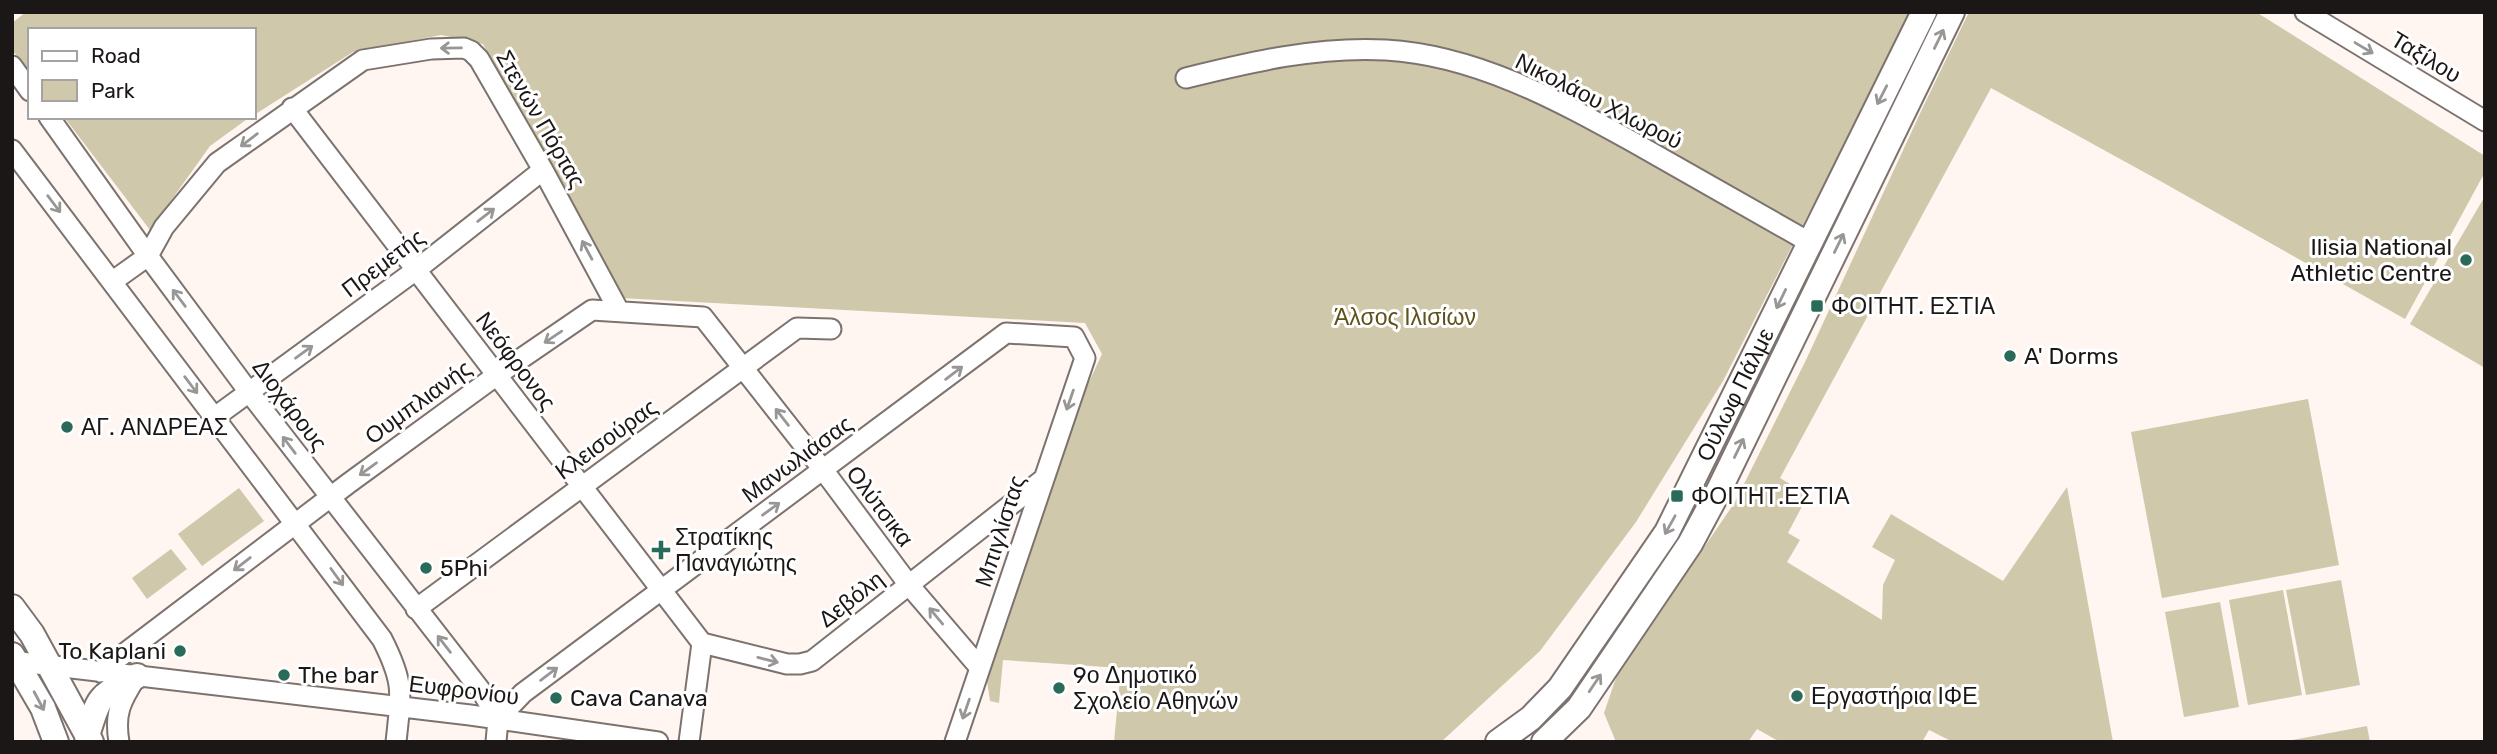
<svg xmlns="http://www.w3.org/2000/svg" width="2497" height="754" viewBox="0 0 2497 754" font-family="Rubik,sans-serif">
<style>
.green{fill:#d0c8aa}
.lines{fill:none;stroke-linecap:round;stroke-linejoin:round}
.minor-casing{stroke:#7c736f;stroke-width:23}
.major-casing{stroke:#7c736f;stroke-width:28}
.minor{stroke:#fff;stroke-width:19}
.major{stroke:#fff;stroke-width:24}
.oneway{stroke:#989796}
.poi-dot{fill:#2a6a59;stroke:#fff;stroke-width:2.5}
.labels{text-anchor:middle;stroke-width:6;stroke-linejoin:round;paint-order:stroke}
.street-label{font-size:23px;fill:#1b1716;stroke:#fff}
.poi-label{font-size:23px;fill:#1b1716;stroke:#fff;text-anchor:start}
.park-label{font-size:23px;fill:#5e511a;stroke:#fff}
</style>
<rect width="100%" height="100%" fill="#fff5f1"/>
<path class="green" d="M26,12H1912L1723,381L1636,522L1540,651L1441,742H1114L1121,668L1003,660L999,703L990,701L986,674L1046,474L1102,354L1085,323L621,298L483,44L441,35L353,52L254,115V30H30V72L12,50V23Z
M1969,12H2256L2485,156V172L2405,319L2162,182L1991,88L1780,478L1808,495L1788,533L1800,540L1787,562L1882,620L1883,585L1895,560L1872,547L1891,514L2003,581L2067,487L2113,742H1953L1929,730L1922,742H1780L1757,729L1748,742H1616L1604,713L1617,675L1735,502L1806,360L1923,107Z
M64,117H250L210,146L150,230Z
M2485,196V368L2410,324Z
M2308,399L2339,565L2162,598L2131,432Z
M239,488L264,521L202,566L178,534Z
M171,549L187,569L147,599L132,578Z
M2341,580L2360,685L2306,695L2286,590Z
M2283,590L2302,695L2248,705L2229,600Z
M2220,602L2239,707L2184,717L2165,612Z
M2367,726L2370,742H2282Z"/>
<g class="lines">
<g class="minor-casing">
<path id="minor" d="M2305,12L2485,121
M12,66L30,91
M1186,78C1251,62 1318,46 1386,50C1475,55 1557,100 1633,142C1692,175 1750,209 1809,242
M292,108L702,643
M49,117L148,256L249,392L482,692L498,719
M12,150L382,639C405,684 401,694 396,742
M113,281L148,256L164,227L217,163L363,60L431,49L464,48L471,51L479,59L543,170L619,311
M215,417L416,270L543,170
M416,609L797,328L831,329
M702,643L787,664H800L812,661L1041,481
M12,661L470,715L658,742
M100,672L349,483L497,375L592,310L703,317L824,471L909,585L980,668
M498,719L523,693L1006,333L1074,337L1085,358L955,742
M119,742C114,713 121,701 136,677
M496,742L498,719
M689,742L702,643"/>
</g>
<g class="major-casing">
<g id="major">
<path d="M12,607L32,634L91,742"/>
<path d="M12,655L43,708L56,742"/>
<path d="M87,736C100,693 98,698 137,676"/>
<path id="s1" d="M1498,742L1531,718L1560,688L1667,532L1924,12"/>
<path d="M1544,742L1579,708L1690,544L1718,492L1952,12"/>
</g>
</g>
<use href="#minor" class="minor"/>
<use href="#major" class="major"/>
</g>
<defs><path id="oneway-shaft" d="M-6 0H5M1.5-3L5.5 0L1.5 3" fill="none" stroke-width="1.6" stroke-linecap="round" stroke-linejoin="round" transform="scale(1.75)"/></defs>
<g class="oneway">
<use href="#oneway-shaft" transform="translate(1939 39) rotate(-64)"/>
<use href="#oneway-shaft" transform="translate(451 48) rotate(179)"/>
<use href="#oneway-shaft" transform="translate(2364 48) rotate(31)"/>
<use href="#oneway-shaft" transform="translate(1882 95) rotate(117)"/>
<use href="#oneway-shaft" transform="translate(249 140) rotate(143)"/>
<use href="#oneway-shaft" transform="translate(54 204) rotate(53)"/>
<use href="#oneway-shaft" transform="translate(486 215) rotate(-38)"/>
<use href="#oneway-shaft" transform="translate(1839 243) rotate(-64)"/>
<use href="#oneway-shaft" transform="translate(587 250) rotate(-118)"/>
<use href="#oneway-shaft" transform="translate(179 298) rotate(-127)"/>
<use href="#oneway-shaft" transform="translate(1781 299) rotate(116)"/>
<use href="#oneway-shaft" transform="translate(553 337) rotate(146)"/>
<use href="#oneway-shaft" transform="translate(304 352) rotate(-36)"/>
<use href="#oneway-shaft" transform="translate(954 373) rotate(-37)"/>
<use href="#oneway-shaft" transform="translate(191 385) rotate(53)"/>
<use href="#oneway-shaft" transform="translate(1070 400) rotate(109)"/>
<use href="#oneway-shaft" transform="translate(782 417) rotate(-128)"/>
<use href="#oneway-shaft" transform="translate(289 445) rotate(-127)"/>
<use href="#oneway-shaft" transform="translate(1739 448) rotate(-64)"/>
<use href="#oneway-shaft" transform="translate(368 469) rotate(144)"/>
<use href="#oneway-shaft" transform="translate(771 509) rotate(-36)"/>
<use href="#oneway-shaft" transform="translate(1670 525) rotate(119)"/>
<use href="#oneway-shaft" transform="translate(242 564) rotate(142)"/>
<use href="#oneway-shaft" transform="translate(337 577) rotate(54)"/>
<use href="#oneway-shaft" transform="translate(936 616) rotate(-130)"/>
<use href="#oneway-shaft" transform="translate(444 644) rotate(-128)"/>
<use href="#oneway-shaft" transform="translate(768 660) rotate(14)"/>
<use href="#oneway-shaft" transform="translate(549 674) rotate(-37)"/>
<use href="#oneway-shaft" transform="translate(1595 683) rotate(-56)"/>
<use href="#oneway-shaft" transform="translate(39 701) rotate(62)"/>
<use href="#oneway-shaft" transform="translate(966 709) rotate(109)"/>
</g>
<g class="poi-dot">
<circle cx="2466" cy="260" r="7"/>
<rect x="1810" y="299" width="14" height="14" rx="3.5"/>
<circle cx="2010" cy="356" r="7"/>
<circle cx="67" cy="427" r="7"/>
<rect x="1670" y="489" width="14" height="14" rx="3.5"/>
<path d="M657.5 539.5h7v7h7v7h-7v7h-7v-7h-7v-7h7z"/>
<circle cx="426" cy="568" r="7"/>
<circle cx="180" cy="651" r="7"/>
<circle cx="284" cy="675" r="7"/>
<circle cx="1059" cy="688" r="7"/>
<circle cx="1797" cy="696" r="7"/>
<circle cx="556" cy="698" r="7"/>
</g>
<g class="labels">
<g class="street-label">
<text transform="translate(2426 57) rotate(31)" y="8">Ταξίλου</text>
<text transform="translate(1599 101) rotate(27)" y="8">Νικολάου Χλωρού</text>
<text transform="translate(541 119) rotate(60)" y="8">Στενών Πόρτας</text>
<text transform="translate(383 263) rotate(-37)" y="8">Πρεμετής</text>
<text transform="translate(516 361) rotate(53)" y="8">Νεόφρονος</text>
<text dy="8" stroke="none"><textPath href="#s1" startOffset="425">Ούλωφ Πάλμε</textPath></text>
<text transform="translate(418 402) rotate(-36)" y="8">Ουμπλιανής</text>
<text transform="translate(290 405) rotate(53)" y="8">Διοχάρους</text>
<text transform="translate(606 439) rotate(-36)" y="8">Κλεισούρας</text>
<text transform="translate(797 459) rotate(-36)" y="8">Μανωλιάσας</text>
<text transform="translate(880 506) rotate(53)" y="8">Ολύτσικα</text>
<text transform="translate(1000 531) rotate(-72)" y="8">Μπιγλίστας</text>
<text transform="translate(851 599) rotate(-38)" y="8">Δεβόλη</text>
<text transform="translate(464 690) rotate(7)" y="8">Ευφρονίου</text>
</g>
<g class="poi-label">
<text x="2452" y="255" text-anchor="end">Ilisia National<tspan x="2452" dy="26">Athletic Centre</tspan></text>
<text x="1831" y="314">ΦΟΙΤΗΤ. ΕΣΤΙΑ</text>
<text x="2024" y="364">A' Dorms</text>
<text x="81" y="435">ΑΓ. ΑΝΔΡΕΑΣ</text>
<text x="1691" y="504">ΦΟΙΤΗΤ.ΕΣΤΙΑ</text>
<text x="675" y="545">Στρατίκης<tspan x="675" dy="26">Παναγιώτης</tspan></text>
<text x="440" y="576">5Phi</text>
<text x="166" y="659" text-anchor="end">To Kaplani</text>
<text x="298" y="683">The bar</text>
<text x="1073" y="683">9ο Δημοτικό<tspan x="1073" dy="26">Σχολείο Αθηνών</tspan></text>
<text x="1811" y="704">Εργαστήρια ΙΦΕ</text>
<text x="570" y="706">Cava Canava</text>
</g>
<g class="park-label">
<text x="1405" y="325">Άλσος Ιλισίων</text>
</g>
</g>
<rect width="2497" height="754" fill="none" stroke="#1b1716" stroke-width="28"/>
<rect x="28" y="28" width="228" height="91" fill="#ffffff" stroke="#a4a2a2" stroke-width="2"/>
<rect x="42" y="51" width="35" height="10" fill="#ffffff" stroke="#a4a2a2" stroke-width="2"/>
<text x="91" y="63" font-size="21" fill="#1b1716">Road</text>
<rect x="42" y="80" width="35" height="21" fill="#d0c8aa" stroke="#a4a2a2" stroke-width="2"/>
<text x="91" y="98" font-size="21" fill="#1b1716">Park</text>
</svg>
